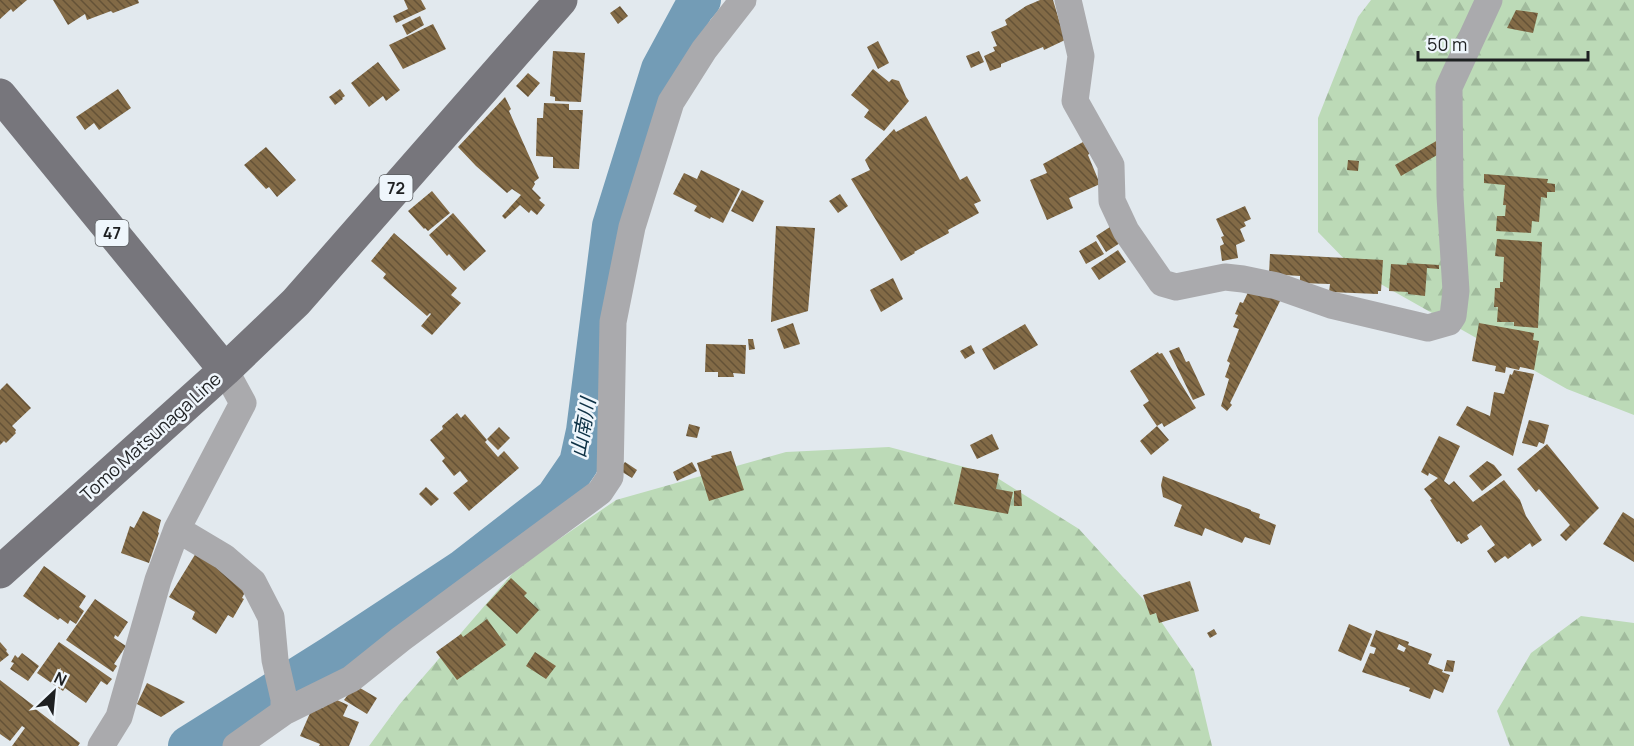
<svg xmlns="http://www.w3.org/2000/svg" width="1634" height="746" viewBox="0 0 1634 746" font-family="Manrope,'Noto Sans JP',sans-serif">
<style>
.forest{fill:url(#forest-firs)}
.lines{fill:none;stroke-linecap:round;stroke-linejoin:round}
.river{stroke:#739cb6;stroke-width:40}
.building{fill:url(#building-back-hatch);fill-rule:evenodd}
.minor{stroke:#aaaaad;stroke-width:27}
.primary{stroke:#77767c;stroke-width:33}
.labels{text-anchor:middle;stroke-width:5;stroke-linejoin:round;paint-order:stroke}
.shield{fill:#eff6fc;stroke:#5d6063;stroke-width:1.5}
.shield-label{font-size:16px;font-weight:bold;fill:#1e2022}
.street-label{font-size:18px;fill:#1e2022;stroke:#eff6fc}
.water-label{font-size:20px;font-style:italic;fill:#0d3145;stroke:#eff6fc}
</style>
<defs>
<pattern id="forest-firs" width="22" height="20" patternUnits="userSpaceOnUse" patternTransform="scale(1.5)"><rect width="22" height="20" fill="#bcdab7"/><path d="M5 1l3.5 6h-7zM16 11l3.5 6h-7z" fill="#a1bb9d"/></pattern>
<pattern id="building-back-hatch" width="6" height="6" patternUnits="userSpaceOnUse" patternTransform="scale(1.5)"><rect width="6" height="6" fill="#826a46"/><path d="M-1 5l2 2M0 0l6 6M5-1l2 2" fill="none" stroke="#645237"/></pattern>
</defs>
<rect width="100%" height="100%" fill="#e2e9ee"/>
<path class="forest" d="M1371,0H1634V415L1567,389L1354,269L1318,232V118L1358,17Z
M889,447L991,474L1079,529L1154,611L1194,670L1212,746H369L399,705L517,568L616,500L786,452Z
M1581,616L1634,623V746H1510L1497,711L1531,653Z"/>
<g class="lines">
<path class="river" d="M188,746L333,655L462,570L555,498L579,463L586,431L612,226L661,69L694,8L701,0"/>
</g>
<path class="building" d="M0,0H27L13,12L11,9L0,19Z
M53,0H138L139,3L113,13L111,11L87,20L85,14L68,25Z
M404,0H421L426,9L396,23L393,16L408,9Z
M1040,0H1053L1065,40L1044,50L1043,47L1001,64V67L990,71L984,56L995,51L993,47L997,46L991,32L1007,25L1005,20L1026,6Z
M620,6L628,16L618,24L610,13Z
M1516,10L1538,13L1533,33L1507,28Z
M420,16L424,25L407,35L402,25Z
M433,24L446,49L403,69L389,45Z
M878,41L889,63L878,69L867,47Z
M553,51L585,53L581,102L555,101V97L550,96Z
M979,51L984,62L971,68L966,56Z
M378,62L400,90L386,101L383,96L369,107L351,83Z
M873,69L889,82L892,79L899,81L906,97L909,101L884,131L864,117L869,110L851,95Z
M528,73L540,83L528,97L516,86Z
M118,89L131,108L99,130L94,123L85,130L76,117Z
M340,89L345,96L342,98L343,99L335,105L329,97Z
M505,97L511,109L509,111L539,178L534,182L535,184L532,189L541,198L539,200L545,205L537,215L531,210L529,213L520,205L505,219L502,216L521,195L512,189L507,193L476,166L458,147Z
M544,103L569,104V110H583L579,169L553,168V157L536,156L537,118H543Z
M926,116L960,180L967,176L981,201L974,204L979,213L948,230L949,233L914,252L915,253L901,261L851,179L870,170L865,160L894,129L896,132Z
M1438,140L1444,151L1401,176L1395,165Z
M1083,142L1090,153L1088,155L1100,184L1069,198L1073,208L1047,220L1030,180L1047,173L1043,164Z
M266,147L296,180L277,197L269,187L266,189L244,165Z
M1348,160L1359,161L1358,171L1347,170Z
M701,170L740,189L723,223L711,217L710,219L694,211L697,206L673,194L684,173L697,179Z
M1484,174L1548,179L1547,183L1555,184V192H1547V198L1541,197L1539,222L1532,221L1531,233L1496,231L1497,216H1505L1506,205H1503L1505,185L1484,183Z
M742,190L764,201L753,222L731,211Z
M432,191L450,213L428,231L425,228L424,229L408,211Z
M840,194L848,206L838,213L829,201Z
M1245,206L1251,219L1244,222L1246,226L1240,229L1245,241L1236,245L1238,258L1222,261L1220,246L1224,244L1221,237L1224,236L1216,219Z
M453,213L486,251L464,271L449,254L447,256L429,235Z
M776,226L815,228L808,311L771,322Z
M1110,227L1120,243L1106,252L1096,236Z
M394,233L457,288L451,295L461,303L432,335L421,326L431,314L430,313L427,316L383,278L386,274L371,261Z
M1497,239L1542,242L1538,328L1514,326V322H1497L1498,307H1494L1495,288H1500V282H1503L1504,257L1495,256Z
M1096,241L1104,254L1086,264L1079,251Z
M1118,250L1126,262L1099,280L1091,268Z
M1270,254L1383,260L1381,291H1378V294L1329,292L1330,284L1300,283V276L1269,274Z
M1407,263L1439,265V269L1427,268L1425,296L1408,294V292L1389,291L1391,264L1407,265Z
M893,278L903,299L881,312L870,290Z
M1249,290L1283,295L1230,403L1232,405L1227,411L1221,406L1229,379L1225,377L1230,363L1227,361L1239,329L1233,327L1238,315L1235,314L1240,302L1243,303Z
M793,323L800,344L784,349L777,329Z
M1479,323L1534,333L1533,340L1539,341L1534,370L1520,367L1519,370L1506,367L1505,373L1495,371L1496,366L1472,361Z
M1025,324L1038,345L994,370L982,349Z
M748,339H753L755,349L749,350Z
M706,344L746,345L745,374L733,373L734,377H718V372H705Z
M971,345L975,353L965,359L960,351Z
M1179,347L1186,362L1189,361L1205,395L1193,400L1169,351Z
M1158,352L1159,354L1162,353L1196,408L1164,427L1162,423L1157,426L1143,405L1149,401L1130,371Z
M1514,370L1534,374L1513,456L1456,425L1467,406L1490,416L1494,392L1504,394L1510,374L1512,375Z
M7,383L31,408L12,426L16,430L15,432L16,433L6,443L4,441L0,445V390Z
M457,413L461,418L465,414L487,440L485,442L498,457L504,451L519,468L469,511L453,493L468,481L460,471L454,476L442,461L445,458L430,440L443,429L442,426Z
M1529,420L1549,425L1544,444L1539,442L1537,447L1522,443Z
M689,424L700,427L697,438L686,436Z
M1157,426L1169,440L1151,455L1140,441Z
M499,427L510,438L498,450L487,439Z
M992,434L999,449L977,459L970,445Z
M1439,436L1460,446L1444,481L1449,485L1454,481L1473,502L1504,480L1520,500L1526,516L1542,540L1532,547L1530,543L1508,559L1505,556L1495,563L1487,551L1495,545L1481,525L1467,535L1469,539L1461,544L1459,541L1457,542L1430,500L1432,499L1424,489L1438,478L1429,473L1428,476L1421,472Z
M1547,444L1599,508L1566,541L1560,535L1570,525L1539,489L1536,492L1517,469Z
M731,451L744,490L709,501L697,463L712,458L711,456Z
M1487,461L1494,465L1502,475L1482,491L1469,476Z
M625,462L637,470L632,478L619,470Z
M692,462L697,471L677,481L673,472Z
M962,467L999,474L996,489L1013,492L1008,514L954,504Z
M1163,476L1251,510V511L1260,514L1259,518L1276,525L1270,545L1245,537L1242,543L1205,528L1202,536L1174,526L1182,505L1163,497L1161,485Z
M426,487L439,499L431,506L419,494Z
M1021,490L1022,506H1014V491Z
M143,511L161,520L158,532L159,533L149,563L121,553L130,526L134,528Z
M1623,512L1634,519V562L1603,544Z
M196,553L231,576L245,592L242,598L244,599L233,618L228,615L216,634L192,619L195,612L169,597Z
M44,566L86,596L79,607L84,611L76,624L70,620L68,624L60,618L58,620L23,596Z
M511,578L527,593L524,596L539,610L517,634L486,605Z
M1190,581L1199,611L1159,623L1156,613L1150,615L1143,595Z
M95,599L128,622L118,637L115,635L114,638L126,646L114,664L117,666L113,672L66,640Z
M487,619L506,645L457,680L436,652L461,634L463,637Z
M1349,624L1372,634L1361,661L1338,651Z
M1214,629L1217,634L1210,638L1207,633Z
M1376,630L1409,642L1408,645L1432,654L1428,664L1443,670L1442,672L1450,675L1443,693L1434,689L1430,699L1409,691L1410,688L1362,672L1370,653L1374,654L1376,648L1370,646ZM1399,644L1406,648L1404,652L1397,649Z
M0,642L7,650L6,651L9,655L0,662Z
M59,642L112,679L107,685L101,681L86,703L65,688L63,691L37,673Z
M535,652L556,666L546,679L526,666Z
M22,653L39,666L28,681L10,669L14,663L11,662L15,655L18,658Z
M1447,660L1455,661L1453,672L1444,671Z
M0,680L34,706L33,707L80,743L78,746H12L25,728L22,726L10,741L0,734Z
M147,683L185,702L161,717L137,704Z
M355,685L377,698L367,714L344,700Z
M328,696L348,705L343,716L359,722L349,746H319L320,744L300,736L314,704L323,708Z"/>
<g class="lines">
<path class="minor" d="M1068,0L1081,56L1075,101L1111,165L1112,201L1126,231L1162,283L1176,287L1225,277L1243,279L1277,286L1331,305L1428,328L1449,322L1453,316L1456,291L1450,196L1449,87L1489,0
M177,529L224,557L253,582L271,617L275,660L284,699V712
M101,746L119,717L158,580L177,529L243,403L225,370
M236,746L284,712L351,679L401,639L600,492L610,477L613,322L632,227L671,102L704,50L743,0"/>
<path class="primary" d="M0,95L225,370
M0,572L225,370L296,302L561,0"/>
</g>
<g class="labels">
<g class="shield">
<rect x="379.5" y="175" width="33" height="26" rx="4.5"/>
<rect x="95.5" y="220" width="33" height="26" rx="4.5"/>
</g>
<g class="shield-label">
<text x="396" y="194">72</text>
<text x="112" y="239">47</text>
</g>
<g class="street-label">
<text transform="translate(151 437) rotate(-42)" y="6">Tomo Matsunaga Line</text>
</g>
<g class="water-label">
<text transform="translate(583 428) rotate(-80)" y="7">山南川</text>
</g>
</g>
<g transform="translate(54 692) rotate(26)" stroke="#eff6fc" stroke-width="4.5" paint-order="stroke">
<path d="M0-4.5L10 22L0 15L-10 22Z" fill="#1e2022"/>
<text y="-9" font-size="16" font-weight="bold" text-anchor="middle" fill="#1e2022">N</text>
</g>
<path d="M1418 51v9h170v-9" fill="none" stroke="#1e2022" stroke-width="3"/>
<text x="1427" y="51" font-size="18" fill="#1e2022" stroke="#eff6fc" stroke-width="4.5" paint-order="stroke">50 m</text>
</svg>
